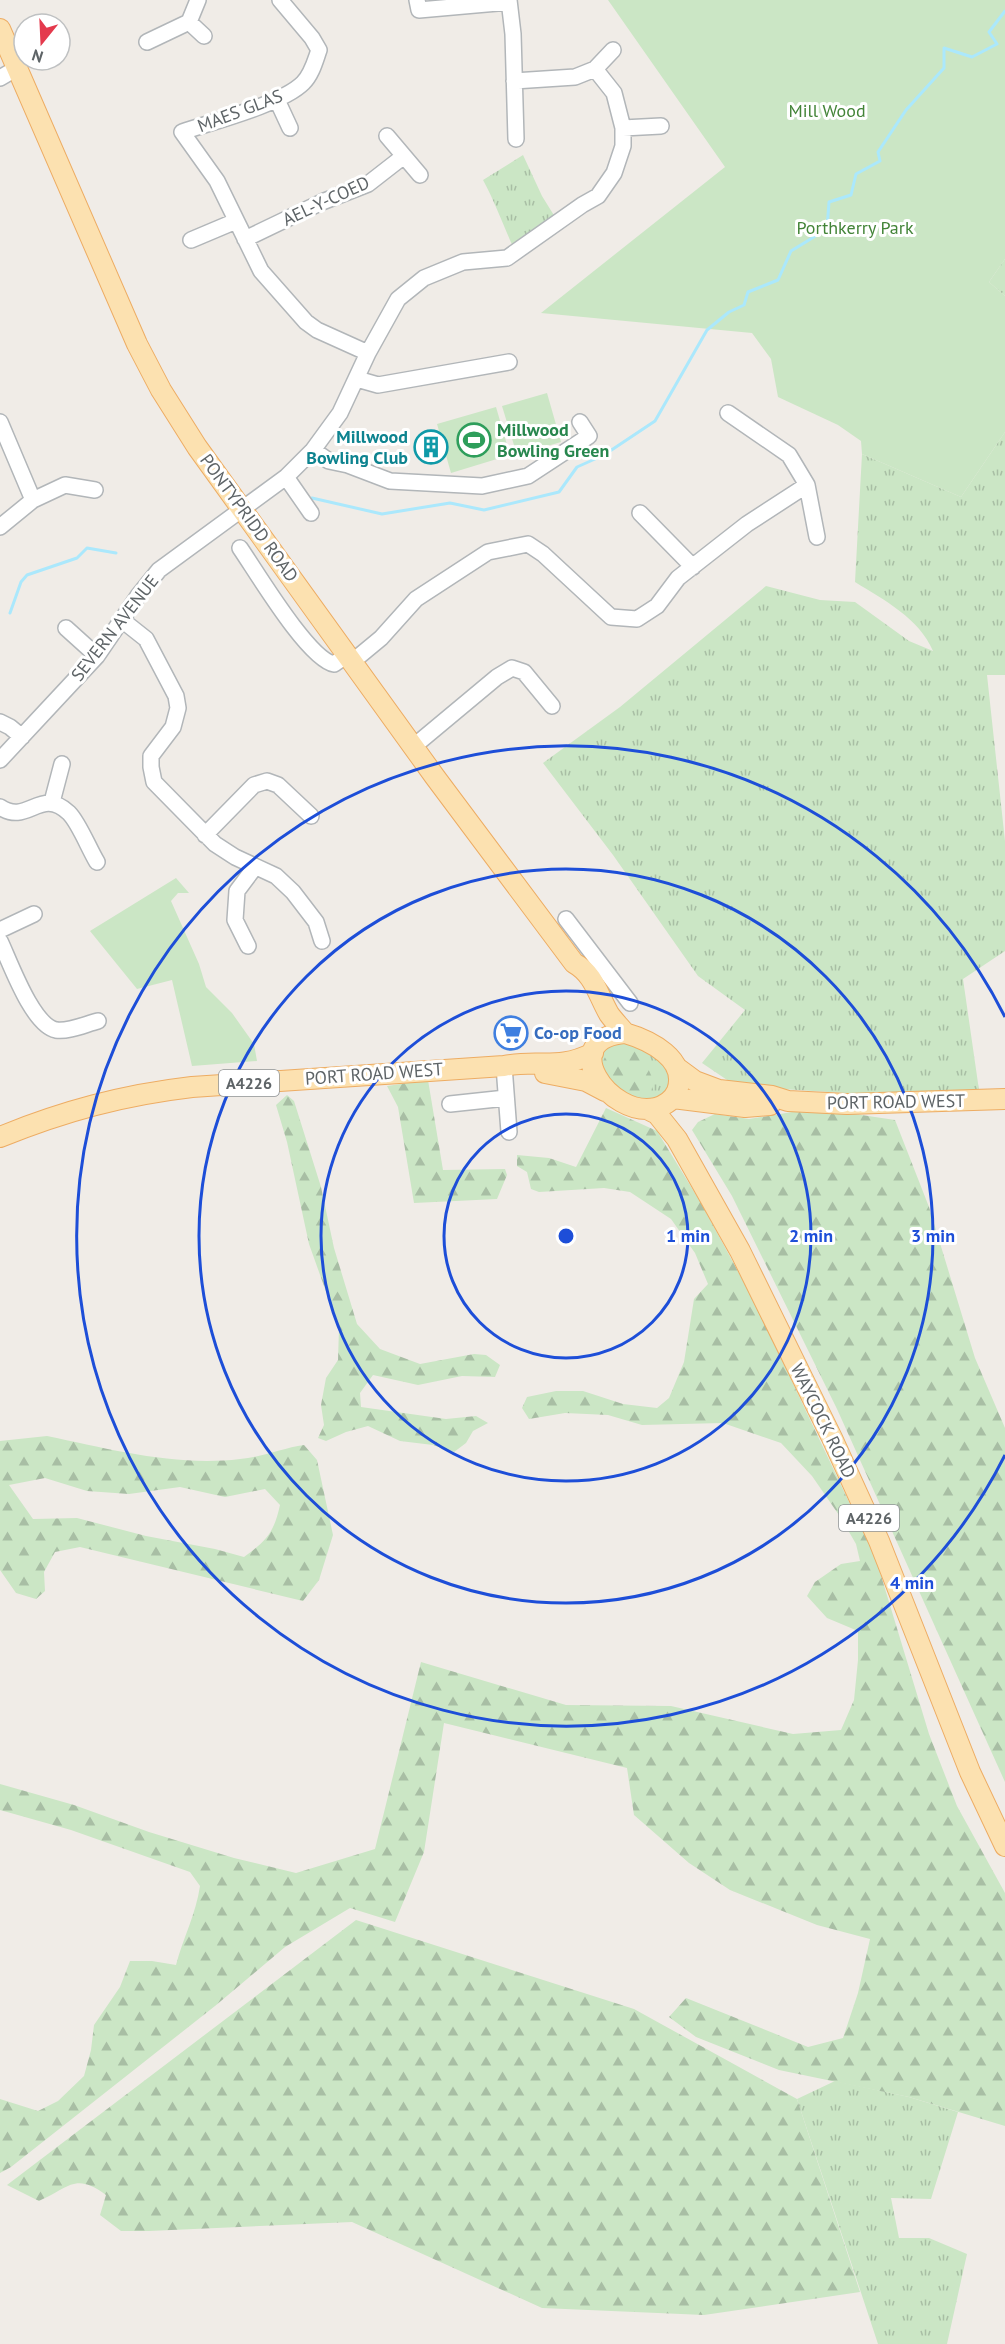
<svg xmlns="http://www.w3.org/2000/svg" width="1005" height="2344" viewBox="0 0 1005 2344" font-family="'PT Sans',sans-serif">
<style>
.grass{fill:url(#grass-tufts)}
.forest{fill:url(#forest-firs);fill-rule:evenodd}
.park{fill:#cbe6c5}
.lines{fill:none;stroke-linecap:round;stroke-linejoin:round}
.stream{stroke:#abe8fc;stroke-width:3}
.minor-casing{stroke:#b2b6b9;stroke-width:18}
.major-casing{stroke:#edac63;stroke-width:22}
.minor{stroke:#fff;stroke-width:15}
.major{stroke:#fce1b0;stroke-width:20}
.ring{fill:none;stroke:#1d4ed8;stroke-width:3}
.labels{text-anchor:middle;stroke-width:6;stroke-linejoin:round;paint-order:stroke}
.shield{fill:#fff;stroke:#8e9295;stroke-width:1.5}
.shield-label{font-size:16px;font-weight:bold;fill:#5e6467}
.street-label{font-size:18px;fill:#5e6467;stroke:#fff}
.park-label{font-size:18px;fill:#438438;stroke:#fff}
.leisure-label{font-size:18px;font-weight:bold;fill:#27864d;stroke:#fff;text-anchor:start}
.culture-label{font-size:18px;font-weight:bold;fill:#0d838f;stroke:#fff;text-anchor:end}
.shop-label{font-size:18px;font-weight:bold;fill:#366cbe;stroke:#fff;text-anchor:start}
.centre{fill:#1d4ed8;stroke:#fff;stroke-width:3}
.ring-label{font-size:18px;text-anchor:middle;font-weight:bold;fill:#1d4ed8;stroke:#fff;stroke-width:6;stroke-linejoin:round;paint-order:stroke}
</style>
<defs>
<pattern id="grass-tufts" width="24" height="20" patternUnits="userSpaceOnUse" patternTransform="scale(1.5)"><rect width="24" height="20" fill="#cbe6c5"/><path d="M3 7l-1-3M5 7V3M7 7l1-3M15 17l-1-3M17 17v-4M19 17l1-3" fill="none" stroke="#a8bea4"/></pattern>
<pattern id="forest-firs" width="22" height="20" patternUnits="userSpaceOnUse" patternTransform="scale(1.5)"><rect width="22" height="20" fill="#cbe6c5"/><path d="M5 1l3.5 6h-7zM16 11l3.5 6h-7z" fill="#a8bea4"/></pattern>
</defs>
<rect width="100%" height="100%" fill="#f0ece7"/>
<path class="grass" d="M523,155L542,196L555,217L514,249C503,225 495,202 483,180Z
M1005,259V296L989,282Z
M1005,432V675H987L1005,841V951L963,979L979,1090L876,1095L736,1086L702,1063L745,1010L698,976L613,855L543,763L620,707L766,586L820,600L855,602L909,641L933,651C919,618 884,600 855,582L862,454L961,497Z
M610,1042L634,1043L664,1062L671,1075L666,1094L652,1102L625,1095L598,1060L599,1055Z
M835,2081L909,2097L958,2112L931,2199L891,2198L899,2238H929L967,2254L947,2344H878L797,2099Z"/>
<path class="forest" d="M626,1049L643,1052L647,1055V1066L654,1082L649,1097C632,1101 596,1078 604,1059C605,1056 608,1054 610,1051Z
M428,1080L443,1170L505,1169L507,1175L497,1199L414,1203L398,1107L387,1086Z
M287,1095L294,1101L321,1187L334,1248L357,1324L380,1349L420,1364L474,1354L486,1355L500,1365L495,1377L462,1376L418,1385L373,1375L360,1393L361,1407L446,1419L476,1416L488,1423L473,1431L466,1443L454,1452L433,1445L400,1441L368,1426L346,1432L326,1441L318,1438L324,1425L321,1405L326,1378L338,1360L339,1328L309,1244L287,1142L276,1105Z
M606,1108L657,1131L701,1203L753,1299L876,1559L929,1734L957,1806L1005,1893V2126L909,2097L779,2070L696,2037L669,2017L686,1998L808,2047L843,2038L858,1993L870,1939L817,1925L730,1890L689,1863L634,1815L627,1768L444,1723L424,1852L395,1922L350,1908L285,1947L215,2006L11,2167L0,2173V2099L38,2111L58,2101L84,2076L91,2050L94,2025L120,1987L130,1961H152L176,1965C183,1938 196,1914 200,1886L190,1872L71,1830L0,1810V1784L74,1805L149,1832L234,1858L296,1873L375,1849L421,1662L566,1705L671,1706L793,1734L841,1730L854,1700L858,1660V1631L827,1618L807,1596L815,1582L841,1564L860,1561L856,1544L841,1518L812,1476L781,1443L723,1423L642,1425L608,1415L565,1413L529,1419L522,1408L527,1397L556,1391H583L623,1404L657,1408L669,1398L684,1362L694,1299L708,1284L695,1253L671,1219L630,1192L604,1188L539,1192L531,1189L527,1172L517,1166V1155L549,1158L576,1167Z
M798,1111L855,1114L895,1120L929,1207L975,1358L1005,1428V1782L837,1409L732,1196L692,1130L698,1122L715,1114L749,1119Z
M47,1436C110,1449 176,1467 240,1459C262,1457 283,1448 304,1445L317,1460L333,1535L319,1580L303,1601L80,1547L55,1552L44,1572L45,1591L36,1599L16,1593L0,1570V1441ZM45,1478L87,1491L129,1494L180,1487L225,1497L265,1489L280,1505C274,1533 266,1541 244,1557L215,1549L146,1536L77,1518L33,1519L9,1485Z
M356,1920L634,2009L797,2099L860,2292L704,2315L542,2308L352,2222L149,2231H121L100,2215L106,2195C75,2172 69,2188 39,2201L7,2185Z"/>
<path class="park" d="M608,0H1005V259L989,282L1005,296V432L961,497L862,454L861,441L838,425L778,397L771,359L752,333L541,313L725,167Z
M547,393L561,442L517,455L502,406Z
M496,407L510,455L451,473L437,424Z
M176,878L189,893H178L171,901L199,964L206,987L232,1013L254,1044L257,1061L192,1066L172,980L137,989L90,931Z"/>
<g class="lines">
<path class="stream" d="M312,498L382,514L450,503L484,510L559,492L577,467L604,455L655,421L707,330L729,312L744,305L748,292L778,280L791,251L827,229L829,202L851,195L856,174L880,161L878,152L906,110L944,68V48L972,57L997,44L989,32L1005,11
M10,613L21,582L27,575L77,558L87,548L116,553"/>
<g class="minor-casing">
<path id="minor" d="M280,0L312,38L319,50C315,61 312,74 303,83C282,104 212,122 182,132L217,181L261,271L306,322L317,330L368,353
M417,0L419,10L509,2
M509,0L513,34L516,139
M189,22L204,36
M147,42L189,22L198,0
M0,78L17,68
M514,81L575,77L595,69L613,50
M277,100L290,128
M623,128L661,126
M387,136L420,175
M245,239L322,202L368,184L404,156
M191,240L236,221
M357,379L378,385L509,362
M728,413L789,455L807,485L817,537
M0,422L33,500
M313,450L329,461L348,465L390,481L482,486L528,476L589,436L580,422
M286,477L311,513
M640,513L693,567
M0,527L33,500L65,485L95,490
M240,548C256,571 308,659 334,664L347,655
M122,620L146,639L176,696L178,708L173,727L151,756V767L154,782L215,844L235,857L276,876L293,892L316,922L322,941
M66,628L97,656
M352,662L381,638L416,599L488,552L528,544L543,554L611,617L637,619L657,606L678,578L747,524L807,485
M0,722L10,727L22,737
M413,747L497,677L512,668L524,672L552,706
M0,760L97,656L138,596L159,570L286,477L313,450L340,413L368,353L398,299L424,278L463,262L507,258L582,205L598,196L614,173L623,146V128L614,93L595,69
M52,802L62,764
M0,807C28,826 40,786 69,813C79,823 89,849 97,862
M205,835L254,785L267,781L278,785L311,816
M566,919L630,1003
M0,930L34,914
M0,941C10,962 32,1025 56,1030C68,1032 86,1024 98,1021
M248,946L235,920L237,891L255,867
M504,1066L509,1132
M450,1104L506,1098"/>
</g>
<g class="major-casing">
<path id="major" d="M0,29L137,344L161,390L197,447L435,777L574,963C594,974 598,995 609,1014C614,1021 620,1027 625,1033
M625,1033C649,1040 689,1059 677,1091C673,1100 666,1105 656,1108C609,1119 555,1039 625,1033Z
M676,1067L695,1081L719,1090L772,1096L788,1101L847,1104L1005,1099
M545,1073L586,1081L605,1091
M673,1098L745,1107L770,1105
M647,1109L657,1114L677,1139L740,1251L832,1438L879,1541L970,1772L1005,1846
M0,1137C64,1111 123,1095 192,1087L504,1066C539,1059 558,1071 593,1053"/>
</g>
<use href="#minor" class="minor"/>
<use href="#major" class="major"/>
</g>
<g class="ring">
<circle cx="566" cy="1236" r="122"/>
<circle cx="566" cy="1236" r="245"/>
<circle cx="566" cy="1236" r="367"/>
<path d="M1005 1455A490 490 0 1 1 1005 1017"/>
</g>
<defs>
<g id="stadium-ring" transform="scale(1.725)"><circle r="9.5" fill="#fff" stroke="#2e9e5b" stroke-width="1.5"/><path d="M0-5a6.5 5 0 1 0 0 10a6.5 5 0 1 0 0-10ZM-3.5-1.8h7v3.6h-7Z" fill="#2e9e5b"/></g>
<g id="building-ring" transform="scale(1.725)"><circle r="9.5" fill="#fff" stroke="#0f9aa8" stroke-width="1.5"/><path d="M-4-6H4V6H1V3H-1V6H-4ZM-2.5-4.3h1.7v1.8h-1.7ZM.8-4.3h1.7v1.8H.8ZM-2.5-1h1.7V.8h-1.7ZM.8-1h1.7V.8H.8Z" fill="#0f9aa8"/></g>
<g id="supermarket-ring" transform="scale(1.725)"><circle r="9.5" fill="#fff" stroke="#3f7fe0" stroke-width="1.5"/><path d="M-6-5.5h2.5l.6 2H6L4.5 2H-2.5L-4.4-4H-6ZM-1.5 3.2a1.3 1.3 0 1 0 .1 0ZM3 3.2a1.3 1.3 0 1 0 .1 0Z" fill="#3f7fe0"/></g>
</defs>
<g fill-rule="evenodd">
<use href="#stadium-ring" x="474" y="440"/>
<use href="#building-ring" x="431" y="447"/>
<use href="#supermarket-ring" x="511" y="1033"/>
</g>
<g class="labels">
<g class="shield">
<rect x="219" y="1070" width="60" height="26" rx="4.5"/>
<rect x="839" y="1505" width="60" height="26" rx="4.5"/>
</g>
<g class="shield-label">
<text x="249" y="1089">A4226</text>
<text x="869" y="1524">A4226</text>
</g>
<g class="street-label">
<text transform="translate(240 111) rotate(-21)" y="6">MAES GLAS</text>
<text transform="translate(326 201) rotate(-25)" y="6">AEL-Y-COED</text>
<text transform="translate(249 518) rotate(54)" y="6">PONTYPRIDD ROAD</text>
<text transform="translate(115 628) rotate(-52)" y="6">SEVERN AVENUE</text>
<text transform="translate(374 1074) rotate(-4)" y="6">PORT ROAD WEST</text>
<text transform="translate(896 1102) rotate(-1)" y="6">PORT ROAD WEST</text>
<text transform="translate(823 1421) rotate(64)" y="6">WAYCOCK ROAD</text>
</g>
<g class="park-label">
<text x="827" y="117">Mill Wood</text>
<text x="855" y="234">Porthkerry Park</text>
</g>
<g class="leisure-label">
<text x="497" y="436">Millwood<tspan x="497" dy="21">Bowling Green</tspan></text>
</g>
<g class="culture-label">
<text x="408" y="443">Millwood<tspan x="408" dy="21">Bowling Club</tspan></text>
</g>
<g class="shop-label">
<text x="534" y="1039">Co-op Food</text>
</g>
</g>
<circle cx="566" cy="1236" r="9" class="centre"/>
<g class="ring-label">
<text x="688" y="1242">1 min</text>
<text x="811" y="1242">2 min</text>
<text x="933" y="1242">3 min</text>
<text x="912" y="1589">4 min</text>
</g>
<g transform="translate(42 42) rotate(198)"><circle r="28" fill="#ffffff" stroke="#bfc1c2" stroke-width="1.5"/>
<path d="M0-4.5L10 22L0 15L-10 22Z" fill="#e43a4d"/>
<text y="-9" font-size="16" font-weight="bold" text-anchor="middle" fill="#5e6467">N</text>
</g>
</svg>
